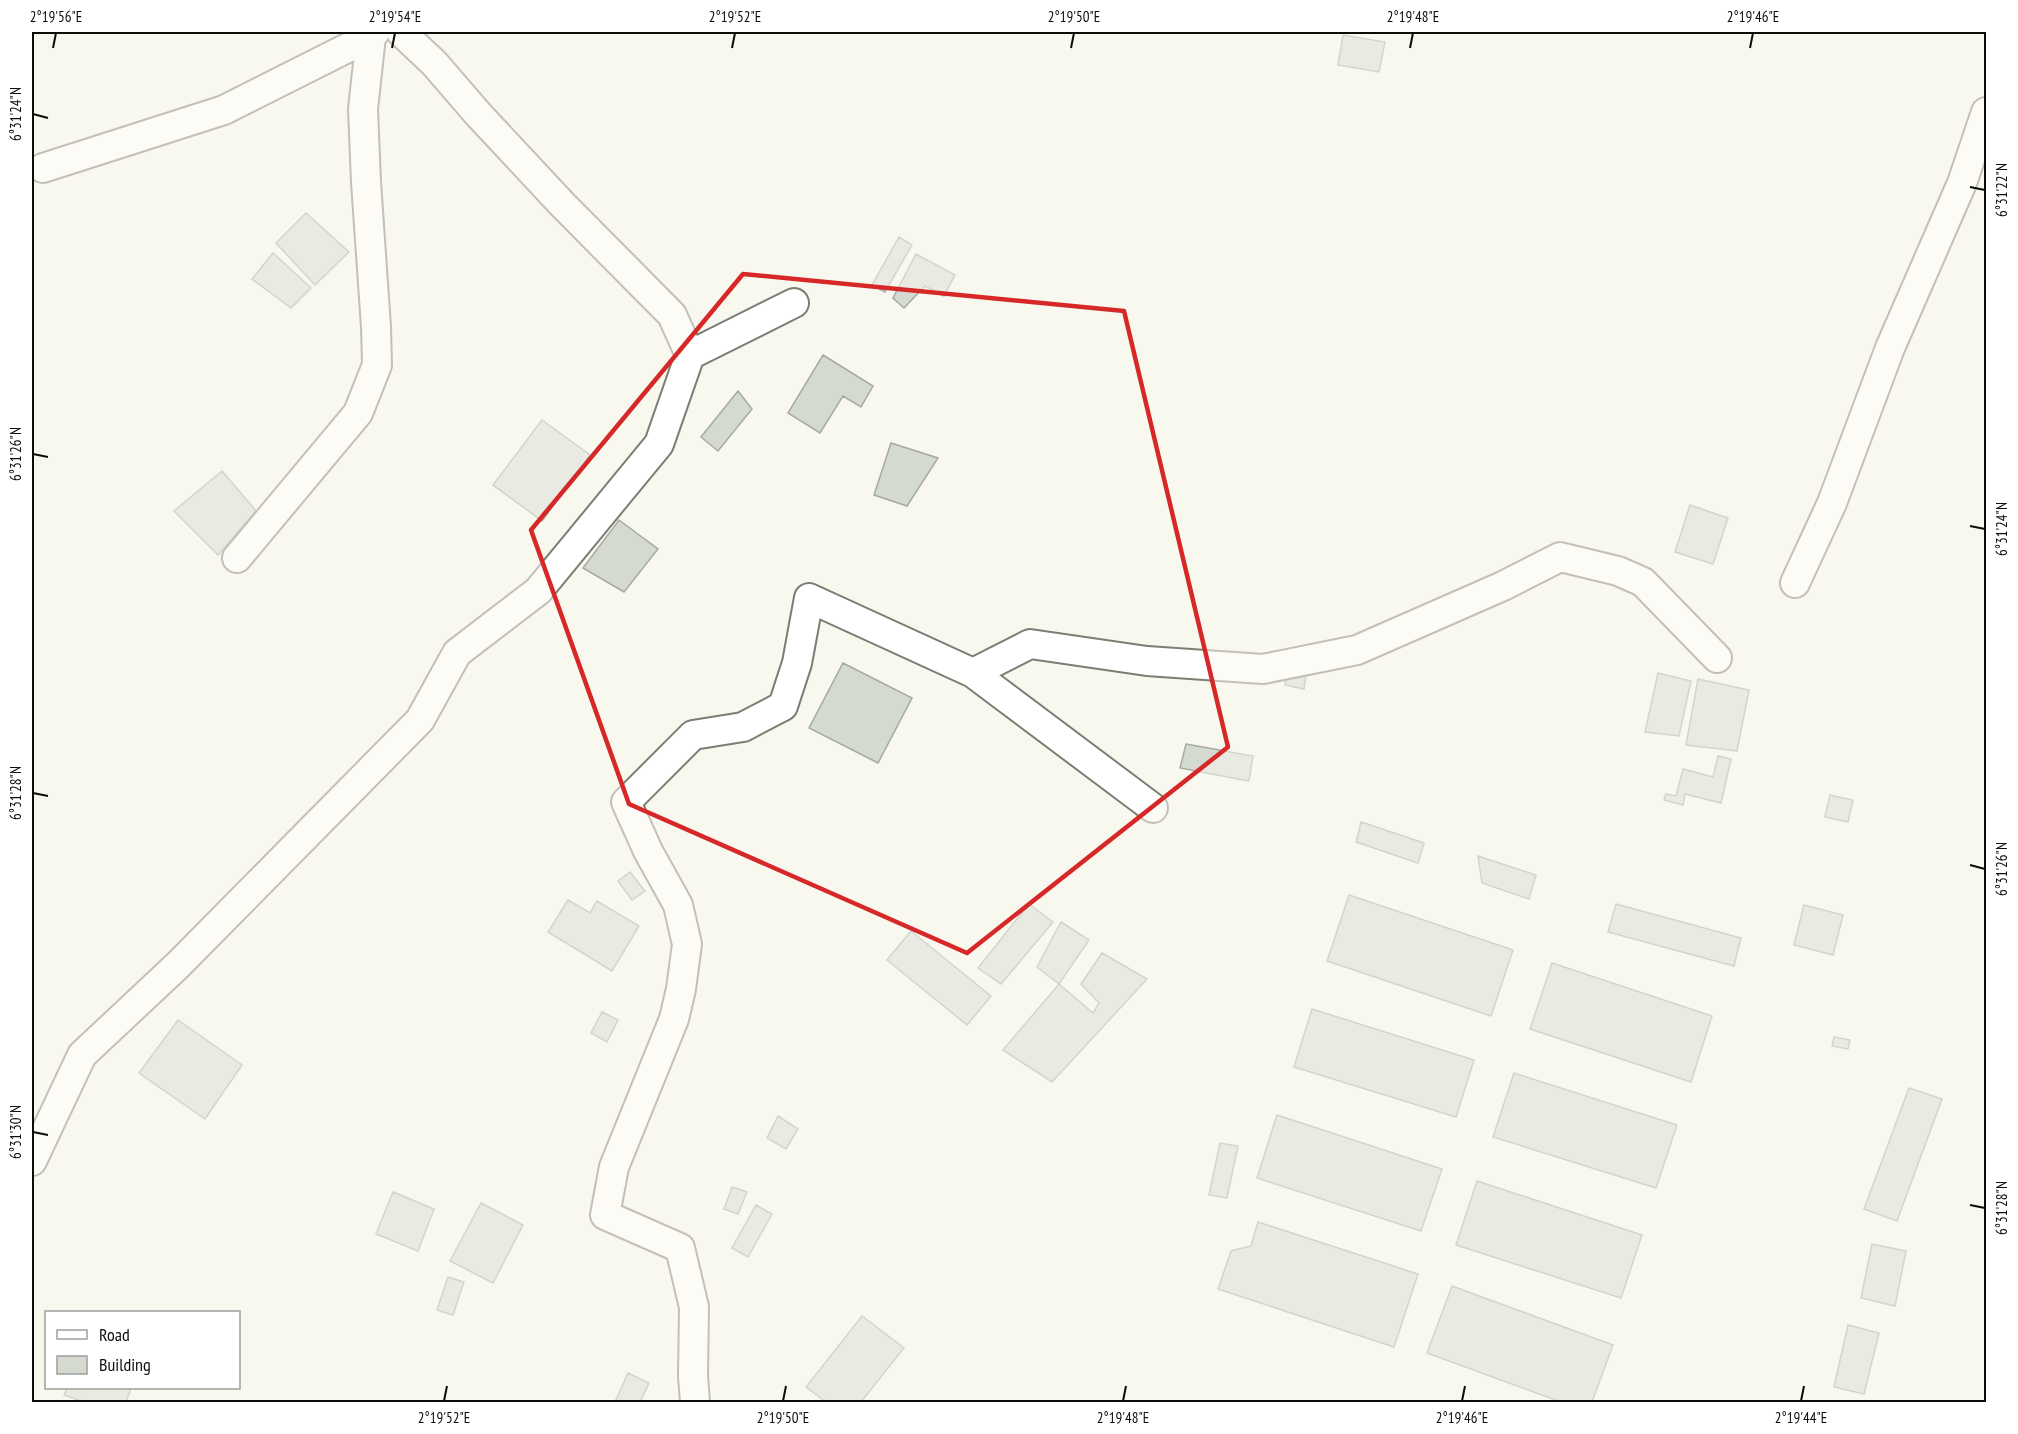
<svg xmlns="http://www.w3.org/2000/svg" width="2018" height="1434" viewBox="0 0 2018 1434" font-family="'PT Sans Narrow',sans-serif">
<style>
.building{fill:#d5dad1;stroke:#a5aaa2;stroke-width:1.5}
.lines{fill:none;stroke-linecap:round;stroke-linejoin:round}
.street-casing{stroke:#7e7d74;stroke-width:32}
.street{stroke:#fff;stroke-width:28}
.marked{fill:none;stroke:#d62828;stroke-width:4.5;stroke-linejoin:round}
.ticks{fill:none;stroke:#0c0c09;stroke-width:2}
.neatline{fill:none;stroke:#0c0c09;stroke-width:2}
.ticks-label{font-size:15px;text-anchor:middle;fill:#0c0c09}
</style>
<rect width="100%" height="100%" fill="#f9f8ee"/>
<path class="building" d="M1343,35L1385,42L1379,72L1338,65Z
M306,213L349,252L315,285L276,243Z
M899,237L912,245L885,292L872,285Z
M273,253L311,288L291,308L252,279Z
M916,254L955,275L944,296L925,286L904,308L893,298Z
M823,355L873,386L861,407L843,396L820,433L788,413Z
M738,391L752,409L718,451L701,437Z
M542,420L590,455L542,521L493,485Z
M891,443L938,458L907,506L874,495Z
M222,471L256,511L218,555L174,511Z
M1690,505L1728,518L1713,564L1675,552Z
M619,520L658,549L624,592L583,568Z
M843,663L912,698L878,763L809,728Z
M1287,670L1306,675L1304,689L1285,685Z
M1658,673L1691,681L1679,736L1645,732Z
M1698,679L1749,690L1737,751L1686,745Z
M1186,744L1253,756L1249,781L1180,768Z
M1718,756L1731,759L1721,803L1685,794L1683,805L1664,800L1666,794L1676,796L1683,769L1713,777Z
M1830,795L1853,800L1848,822L1825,817Z
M1361,822L1424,843L1418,863L1356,842Z
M1478,856L1536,875L1529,899L1482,883Z
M630,872L645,891L632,900L618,881Z
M1349,895L1513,950L1491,1016L1327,961Z
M568,900L590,913L597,901L639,926L612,971L548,932Z
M1029,904L1053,922L1001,984L978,968Z
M1616,904L1741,938L1734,966L1608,932Z
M1804,905L1843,915L1833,955L1794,945Z
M1061,922L1089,940L1059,984L1037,967Z
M911,931L991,996L967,1025L887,960Z
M1102,953L1147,979L1052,1082L1003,1050L1059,984L1093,1013L1099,1003L1081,984Z
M1552,963L1712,1016L1691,1082L1530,1029Z
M1312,1009L1474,1060L1456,1117L1294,1067Z
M602,1012L618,1020L607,1042L591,1033Z
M178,1020L242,1065L205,1119L139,1073Z
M1834,1037L1850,1040L1848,1049L1832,1046Z
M1514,1073L1677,1125L1656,1188L1493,1137Z
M1909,1088L1942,1099L1897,1221L1864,1209Z
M1277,1115L1442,1169L1421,1231L1257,1178Z
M778,1116L798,1129L786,1149L767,1138Z
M1220,1143L1238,1146L1227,1198L1209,1195Z
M1477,1181L1642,1235L1621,1298L1456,1245Z
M732,1187L747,1192L738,1214L724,1209Z
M393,1192L434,1209L418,1251L376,1234Z
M481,1203L523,1225L493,1283L450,1261Z
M756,1205L772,1214L748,1257L732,1248Z
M1258,1222L1418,1274L1394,1347L1218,1289L1231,1251L1251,1246Z
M1872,1244L1906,1251L1895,1306L1861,1298Z
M448,1277L464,1282L453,1315L437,1310Z
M1452,1286L1613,1345L1592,1402H1561L1427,1353Z
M862,1316L904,1348L861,1402H826L806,1387Z
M1848,1325L1879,1333L1864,1394L1834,1387Z
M628,1373L649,1383L640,1402H615Z
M67,1388H131L126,1402H84L64,1395Z"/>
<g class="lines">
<g class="street-casing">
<path id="street" d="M43,168L224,110L371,36
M690,355L794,303
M237,558L358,413L377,365L376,327L366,182L363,109L371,36L375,32
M1795,583L1832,503L1890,348L1962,183L1986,112
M973,673L1030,644L1147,661L1263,669L1357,650L1503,586L1560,557L1618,571L1643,582L1717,658
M32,1161L82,1055L178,965L420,720L457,653L538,591L659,444L690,355L672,315L562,204L478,114L434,63L401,32
M695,1402L693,1376L694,1307L680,1248L605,1215L614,1167L674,1019L681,989L687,944L678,905L648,851L626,802L693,735L743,727L783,706L797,663L809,598L973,673L1153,808"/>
</g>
<use href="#street" class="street"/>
</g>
<path d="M0 0H2018V1434H0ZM743,274L1124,311L1228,747L967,953L629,804L531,530Z" fill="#f9f8ee" fill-opacity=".55" fill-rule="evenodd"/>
<path class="marked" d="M743,274L1124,311L1228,747L967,953L629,804L531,530Z"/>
<path class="ticks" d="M53,48L56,33M392,48L395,33M732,48L735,33M1071,48L1074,33M1410,48L1413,33M1750,48L1753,33M33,114L48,118M1970,187L1985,190M33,454L48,457M1970,526L1985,529M33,793L48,796M1970,865L1985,869M33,1132L48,1135M1970,1205L1985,1208M444,1401L447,1386M783,1401L786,1386M1123,1401L1126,1386M1462,1401L1465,1386M1801,1401L1804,1386"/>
<rect width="2018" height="1434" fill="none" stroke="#ffffff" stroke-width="66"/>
<rect x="45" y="1311" width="195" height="78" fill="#ffffff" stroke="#9e9e9d" stroke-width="1.5"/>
<rect x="57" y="1330" width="30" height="9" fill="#ffffff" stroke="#9e9e9d" stroke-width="1.5"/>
<text x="99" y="1341" font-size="18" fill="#0c0c09">Road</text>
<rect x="57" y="1356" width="30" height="18" fill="#d5dad1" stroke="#9e9e9d" stroke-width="1.5"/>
<text x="99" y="1371" font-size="18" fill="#0c0c09">Building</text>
<rect x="33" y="33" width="1952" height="1368" class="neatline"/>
<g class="ticks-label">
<text x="56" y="22">2°19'56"E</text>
<text x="395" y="22">2°19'54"E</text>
<text x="735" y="22">2°19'52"E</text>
<text x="1074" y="22">2°19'50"E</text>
<text x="1413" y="22">2°19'48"E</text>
<text x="1753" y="22">2°19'46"E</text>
<text transform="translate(16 114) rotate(-90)" y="5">6°31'24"N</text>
<text transform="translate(2002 190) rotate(-90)" y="5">6°31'22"N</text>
<text transform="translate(16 454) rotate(-90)" y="5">6°31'26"N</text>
<text transform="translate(2002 529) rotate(-90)" y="5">6°31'24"N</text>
<text transform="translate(16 793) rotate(-90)" y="5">6°31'28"N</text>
<text transform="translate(2002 869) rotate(-90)" y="5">6°31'26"N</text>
<text transform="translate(16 1132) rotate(-90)" y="5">6°31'30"N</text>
<text transform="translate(2002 1208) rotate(-90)" y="5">6°31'28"N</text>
<text x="444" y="1423">2°19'52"E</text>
<text x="783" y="1423">2°19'50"E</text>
<text x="1123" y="1423">2°19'48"E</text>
<text x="1462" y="1423">2°19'46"E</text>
<text x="1801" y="1423">2°19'44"E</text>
</g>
</svg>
